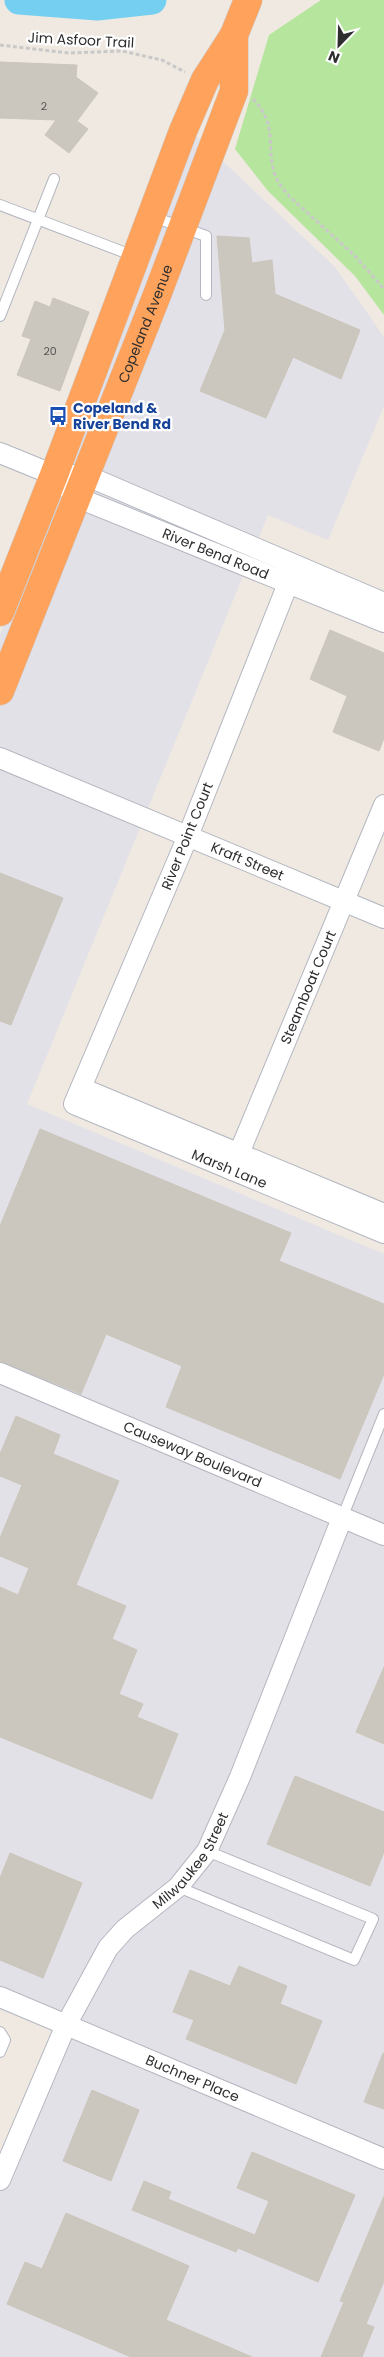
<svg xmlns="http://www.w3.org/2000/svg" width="384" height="2357" viewBox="0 0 384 2357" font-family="Poppins,sans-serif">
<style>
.industrial{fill:#e3e1e8}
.green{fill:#b6e59e}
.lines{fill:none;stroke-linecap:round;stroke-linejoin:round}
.river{stroke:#75cff0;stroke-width:29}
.building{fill:#cbc7bf;stroke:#cbc5ba}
.lane-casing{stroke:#b4b7c1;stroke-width:12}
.street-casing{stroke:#b4b7c1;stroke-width:22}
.highway-casing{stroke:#c9c9c9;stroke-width:29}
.path{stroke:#c9c9c9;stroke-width:3;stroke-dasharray:4 2.5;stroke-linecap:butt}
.lane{stroke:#fff;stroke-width:10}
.street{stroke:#fff;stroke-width:20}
.highway{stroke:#ffa35c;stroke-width:28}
.labels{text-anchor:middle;stroke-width:4.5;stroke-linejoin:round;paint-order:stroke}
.number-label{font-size:11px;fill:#555452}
.street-label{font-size:14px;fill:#2e2e2e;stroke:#fff}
.transit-label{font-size:14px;font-weight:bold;fill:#164399;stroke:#fff;text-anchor:start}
</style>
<rect width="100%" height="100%" fill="#efe9e1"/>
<path class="industrial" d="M196,136L335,267L384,337V406L328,540L268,515L27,1104L384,1254V2357H0V2180L66,2025L0,1997V635Z"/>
<path class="green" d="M321,0H384V315L355,276L268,191L235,149L269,35Z"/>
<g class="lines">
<path class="river" d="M19,0L97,6L152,0"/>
</g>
<path class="building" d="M0,62L77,65L76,77L98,93L77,121L88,129L69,153L45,135L56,120L0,118Z
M217,236L249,238L252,263L272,260L275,294L360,330L341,379L293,357L266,418L200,391L225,330Z
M53,298L89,312L60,391L17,375L31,339L22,336L35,301L50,307Z
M330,630L384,653V738L379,751L333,732L347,696L310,679Z
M0,873L63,898L11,1025L0,1021Z
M40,1129L291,1233L279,1261L384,1304V1374L340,1479L166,1407L182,1366L106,1334L81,1394L0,1361V1226Z
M16,1416L60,1435L53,1454L119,1481L76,1585L126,1606L112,1639L137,1650L119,1694L143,1704L137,1717L178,1734L152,1799L0,1737V1587L18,1595L29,1568L0,1556V1538L22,1485L0,1476V1454Z
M384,1667V1744L356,1732Z
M295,1776L384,1812V1852L370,1886L267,1844Z
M10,1853L82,1883L43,1978L0,1960V1878Z
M239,1966L287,1986L280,2004L322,2021L296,2084L186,2039L194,2020L173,2012L190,1970L230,1986Z
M383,2053H384V2109L364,2102Z
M92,2090L139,2110L111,2181L63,2161Z
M252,2152L355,2195L318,2282L238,2248L236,2252L132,2210L144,2181L171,2192L168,2199L255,2235L269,2201L237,2188Z
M384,2196V2281L366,2324L374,2327L362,2357H321L344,2302L340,2301Z
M66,2213L189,2266L166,2320L252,2357H131L7,2304L25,2262L42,2269Z"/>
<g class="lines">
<g class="lane-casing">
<path id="lane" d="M0,205L134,256
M151,216L206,236V295
M0,316L54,179
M342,1518L384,1414
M178,1887L354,1960L373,1919L207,1851
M0,2032L5,2040L0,2052"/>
</g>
<g class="street-casing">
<g id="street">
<path d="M0,453L54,475H85L384,603"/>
<path id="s1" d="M68,489L76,497L384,622"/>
<path id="s2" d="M295,566L188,836L74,1104L384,1233"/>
<path id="s3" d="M0,758L384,918"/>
<path d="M81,1088L384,1214"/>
<path id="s4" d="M232,1170L384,805"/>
<path id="s5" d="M0,1373L384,1535"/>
<path id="s6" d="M0,1997L384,2159"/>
<path id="s7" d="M0,2180L66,2025L108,1948L125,1929L178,1887L207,1851L240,1777L342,1518"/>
</g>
</g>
<g class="highway-casing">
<g id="highway">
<path d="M0,612L54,475L183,131L205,80L234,35L248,0"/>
<path id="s8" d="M0,691L157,295L234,91V35"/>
</g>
</g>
<path class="path" d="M0,45L69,53L122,51L162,60L185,72
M253,99C280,127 264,148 276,177C279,185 285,191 290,197L355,256L384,289"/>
<use href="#lane" class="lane"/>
<use href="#street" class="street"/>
<use href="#highway" class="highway"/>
</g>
<defs>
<g id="bus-bare" transform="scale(1.5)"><path d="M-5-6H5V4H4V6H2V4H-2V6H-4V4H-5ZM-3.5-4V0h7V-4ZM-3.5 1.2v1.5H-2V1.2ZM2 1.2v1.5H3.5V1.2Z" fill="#1a4fb4" stroke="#fff" stroke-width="2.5" paint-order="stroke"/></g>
</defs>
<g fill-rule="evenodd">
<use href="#bus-bare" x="58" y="416"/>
</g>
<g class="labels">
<g class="number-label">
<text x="44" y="110">2</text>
<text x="50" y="355">20</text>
</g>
<g class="street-label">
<text transform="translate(81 40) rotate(3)" y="5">Jim Asfoor Trail</text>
<text dy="5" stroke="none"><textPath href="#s8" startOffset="395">Copeland Avenue</textPath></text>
<text dy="5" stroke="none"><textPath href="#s1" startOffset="162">River Bend Road</textPath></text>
<text transform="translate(187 836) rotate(-68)" y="5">River Point Court</text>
<text dy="5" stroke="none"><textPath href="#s3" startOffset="268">Kraft Street</textPath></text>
<text dy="5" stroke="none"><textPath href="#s4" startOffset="198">Steamboat Court</textPath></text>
<text dy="5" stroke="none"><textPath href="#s2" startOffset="750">Marsh Lane</textPath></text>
<text dy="5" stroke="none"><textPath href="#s5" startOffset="209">Causeway Boulevard</textPath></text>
<text dy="5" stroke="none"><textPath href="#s7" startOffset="378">Milwaukee Street</textPath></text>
<text dy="5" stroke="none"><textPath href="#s6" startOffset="209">Buchner Place</textPath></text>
</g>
<g class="transit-label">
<text x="73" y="413">Copeland &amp;<tspan x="73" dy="16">River Bend Rd</tspan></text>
</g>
</g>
<g transform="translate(339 45) rotate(203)" stroke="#ffffff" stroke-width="4" paint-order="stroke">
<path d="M0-4L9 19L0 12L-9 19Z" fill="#2e2e2e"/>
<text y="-8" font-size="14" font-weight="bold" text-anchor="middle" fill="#2e2e2e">N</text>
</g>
</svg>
